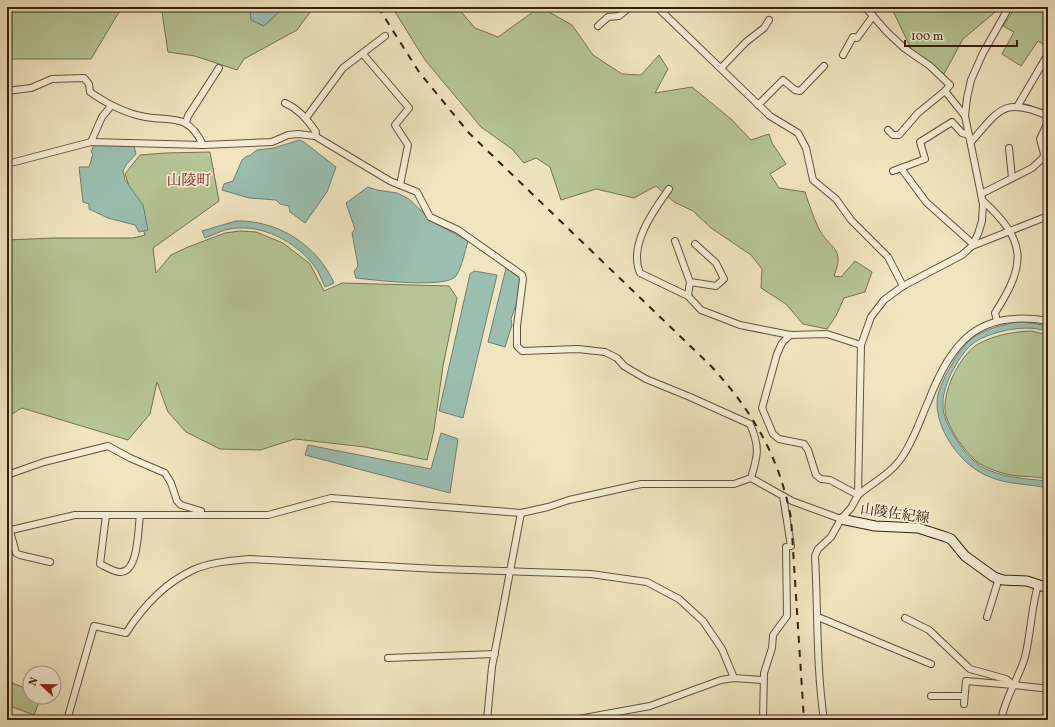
<svg xmlns="http://www.w3.org/2000/svg" width="1055" height="727" viewBox="0 0 1055 727" font-family="Vollkorn,'Noto Serif JP',serif">
<style>
.green{fill:#b6c595;stroke:#767251}
.water{fill:#9abfb1;stroke:#727f6f}
.lines{fill:none;stroke-linecap:round;stroke-linejoin:round}
.street-casing{stroke:#65513a;stroke-width:8}
.secondary-casing{stroke:#37200d;stroke-width:11}
.street{stroke:#f5eed6;stroke-width:6}
.secondary{stroke:#f5eed6;stroke-width:9}
.rail{stroke:#37200d;stroke-width:2;stroke-dasharray:7 7;stroke-linecap:butt}
.labels{text-anchor:middle;stroke-width:3.5;stroke-linejoin:round;paint-order:stroke}
.street-label{font-size:14px;fill:#37200d;stroke:#f5eed6}
.neighbourhood-label{font-size:15px;fill:#7a1f14;stroke:#f5eed6}
</style>
<rect width="100%" height="100%" fill="#f0e5c0"/>
<filter id="stains"><feTurbulence type="fractalNoise" baseFrequency=".005" numOctaves="4"/><feColorMatrix values="0 0 0 0 .2 0 0 0 0 .09 0 0 0 0 .02 0 0 0 .5 -.17"/></filter>
<radialGradient id="worn" r=".72"><stop offset=".6" stop-color="#630" stop-opacity="0"/><stop offset="1" stop-color="#630" stop-opacity=".3"/></radialGradient>
<g class="green">
<path d="M7,7H122L91,59H7Z"/>
<path d="M164,7H250L251,20L264,26L284,7H314L297,30L244,59L237,70L195,56L168,52L162,12Z"/>
<path d="M392,7H457L475,28L498,37L540,7L572,25L593,55L622,74L641,75L659,55L668,69L655,93L692,87L731,119L751,140L769,134L772,143L786,164L770,174L779,188L805,192C809,204 813,216 818,227C829,250 846,246 834,276L841,277L855,261L872,272L865,292L844,298L836,316L827,329L803,324L786,304L761,288L762,269L751,255L711,228L693,211L674,202L656,186L634,198L596,189L561,200L550,167L536,158L524,163L512,149L481,127L425,60Z"/>
<path d="M891,7H1001L963,39L944,74L916,59Z"/>
<path d="M1016,7H1048V47L1038,41L1021,66L1002,54L1014,32L1003,26Z"/>
<path d="M210,152L219,201L153,248L156,273L171,255L188,247L225,233L240,231L256,232L283,243L310,264L324,291L342,283L449,286L457,298L443,366L434,430L427,460L365,447L295,439L260,450L220,449L186,432L168,412L157,382L150,414L128,440L22,408L7,417V240L53,238H133L145,235L125,174L140,155L165,153Z"/>
<path d="M1031,331L1048,335V480C1038,476 1029,477 1018,476C1006,475 986,469 976,461C963,449 951,432 946,416C940,394 960,355 978,344C995,335 1012,332 1031,331Z"/>
<path d="M7,681L30,690V697H41L34,715L7,705Z"/>
</g>
<g class="water">
<path d="M250,7H284L264,26L251,20Z"/>
<path d="M299,140L304,142L336,167L327,192L305,223L290,212L289,206L280,204L276,200L249,198L222,190L224,184L233,181L242,160L247,156H249L257,150L274,148Z"/>
<path d="M94,145L134,146L136,154L126,165L123,171L125,180L143,205L148,230L139,232L135,225L108,218L89,209V204L83,202L79,167H89L93,154L91,152Z"/>
<path d="M368,187L377,190L397,193L409,199L432,221L468,241C465,251 462,267 456,276C446,289 374,280 356,278L354,272L358,266L352,233L355,229L346,203Z"/>
<path d="M236,221C278,220 317,245 334,283L325,287C322,281 320,275 317,270C301,245 267,226 238,228C226,228 215,234 205,238L202,231Z"/>
<path d="M506,268L520,278L517,302L511,319L512,325L505,347L488,342Z"/>
<path d="M474,271L497,275L463,418L439,411L470,274Z"/>
<path d="M1021,321L1048,326V332C1029,323 992,331 975,342C960,352 943,385 943,402C942,416 949,428 956,439C964,452 976,466 991,471C1009,478 1028,479 1048,481V488C1024,483 1000,485 978,471C955,457 932,422 938,394C941,384 947,372 952,364C957,355 963,346 971,339C985,328 1004,325 1021,321Z"/>
<path d="M441,433L458,439L450,493L305,455L308,445L431,469Z"/>
</g>
<g class="lines">
<g class="street-casing">
<g id="street">
<path d="M657,7L770,116L798,133L806,148L813,180L836,199L851,220L888,257L903,286"/>
<path d="M865,7L887,32L904,48L930,66L950,85L945,91"/>
<path d="M598,26L608,17L619,16L630,7"/>
<path d="M363,54L409,108L395,125L408,145L400,185"/>
<path d="M843,55L853,37L857,38L873,16"/>
<path d="M721,68L746,42L764,28L769,20"/>
<path d="M7,91L31,88L52,79L84,78L89,84L90,92C106,103 122,112 141,116C171,123 187,111 203,145"/>
<path d="M285,103C299,109 308,120 316,132L315,136"/>
<path d="M758,105L783,80L795,90L800,91L824,66"/>
<path d="M1017,107L1048,54"/>
<path d="M306,118L343,68L385,36"/>
<path d="M186,122L188,116L219,68"/>
<path d="M888,130L893,135H899L918,113L945,91L965,116"/>
<path d="M91,142L102,117L111,106"/>
<path d="M971,142C999,110 1004,96 1048,116"/>
<path d="M1009,148L1012,178"/>
<path d="M7,164L91,142L203,145L272,142L288,135L298,134L315,136L390,181L417,192L430,217L458,230L522,275L523,279L517,326V346L522,351L578,349L605,352L617,358L624,366L646,379L690,397L750,424C760,447 758,455 751,478"/>
<path d="M901,168L926,202L973,244"/>
<path d="M893,171L925,159L920,142L952,122L962,133L969,135"/>
<path d="M669,189C654,210 628,245 640,273L688,296L701,310L740,325L790,335L827,334L861,345"/>
<path d="M981,194L1032,168L1043,158L1044,154L1040,139L1048,122"/>
<path d="M982,200C1027,241 1027,263 995,313L997,321"/>
<path d="M675,241L690,282L688,296"/>
<path d="M972,246L1048,216"/>
<path d="M690,282L716,286L724,279L716,263L695,244"/>
<path d="M790,335L782,343L777,354L762,408L773,434L779,439L804,444L808,450L816,475L821,479L830,480L858,495C872,483 892,473 902,457C914,440 920,420 928,402C952,341 978,309 1048,321"/>
<path d="M7,475L44,462L108,446L130,458L165,473L171,483L177,501L181,505L201,511L200,515"/>
<path d="M106,515L100,564C106,567 114,572 120,572C139,573 138,527 140,515"/>
<path d="M7,531L75,515H268L331,498L521,513L548,507L569,500L641,484H734L751,478L792,501L841,519"/>
<path d="M10,531L16,553L20,555L50,562"/>
<path d="M818,617L931,664"/>
<path d="M987,617L999,578"/>
<path d="M905,618L929,630L970,669L1006,679L1013,685L1041,688"/>
<path d="M388,658L495,654"/>
<path d="M931,696H964"/>
<path d="M964,704L966,681L1013,685"/>
<path d="M67,720L94,626L126,633C142,608 165,583 193,570C210,562 231,561 250,559L438,569L591,574L647,582L679,599L703,621L722,649L734,678"/>
<path d="M487,720L492,667L521,513"/>
<path d="M573,720L650,706L721,680L734,678L762,680"/>
<path d="M763,720L764,673L772,648L773,635L787,616L786,547L791,546L783,496"/>
<path d="M824,720C816,666 818,610 815,556L818,549L831,537L841,519L851,508L858,495L861,345L871,317L884,300L903,286L962,255L972,246L978,234L982,221L983,204L965,116L967,98L971,80L983,53L1009,7"/>
<path d="M1001,720C1005,697 1019,678 1025,657C1031,633 1031,609 1038,585"/>
</g>
</g>
<g class="secondary-casing">
<path id="secondary" d="M841,519L875,526L918,528L946,537L951,539L965,556L994,577L1003,580L1027,581L1048,588"/>
</g>
<use href="#street" class="street"/>
<use href="#secondary" class="secondary"/>
<path class="rail" d="M378,7L419,72L469,133L711,366C753,412 779,456 791,518L804,720"/>
</g>
<g class="labels">
<g class="street-label">
<text transform="translate(895 513) rotate(8)" y="5">山陵佐紀線</text>
</g>
<g class="neighbourhood-label">
<text x="189" y="185">山陵町</text>
</g>
</g>
<rect width="1055" height="727" fill="none" stroke="#f0e5c0" stroke-width="24"/>
<rect x="8" y="8" width="1039" height="711" fill="none" stroke="#37200d" stroke-width="2"/>
<rect x="12" y="12" width="1031" height="703" fill="none" stroke="#37200d"/>
<g transform="translate(42 685) rotate(292)"><circle r="19" fill="#f5eed6" stroke="#a99c86"/>
<path d="M0-3L7 15L0 10L-7 15Z" fill="#8f2418"/>
<text y="-6" font-size="11" font-weight="bold" text-anchor="middle" fill="#37200d">N</text>
</g>
<path d="M905 40v6h112v-6" fill="none" stroke="#37200d" stroke-width="2"/>
<text x="911" y="40" font-size="12" fill="#37200d" stroke="#f5eed6" stroke-width="3" paint-order="stroke">100 m</text>
<rect width="100%" height="100%" filter="url(#stains)"/>
<rect width="100%" height="100%" fill="url(#worn)"/>
</svg>
